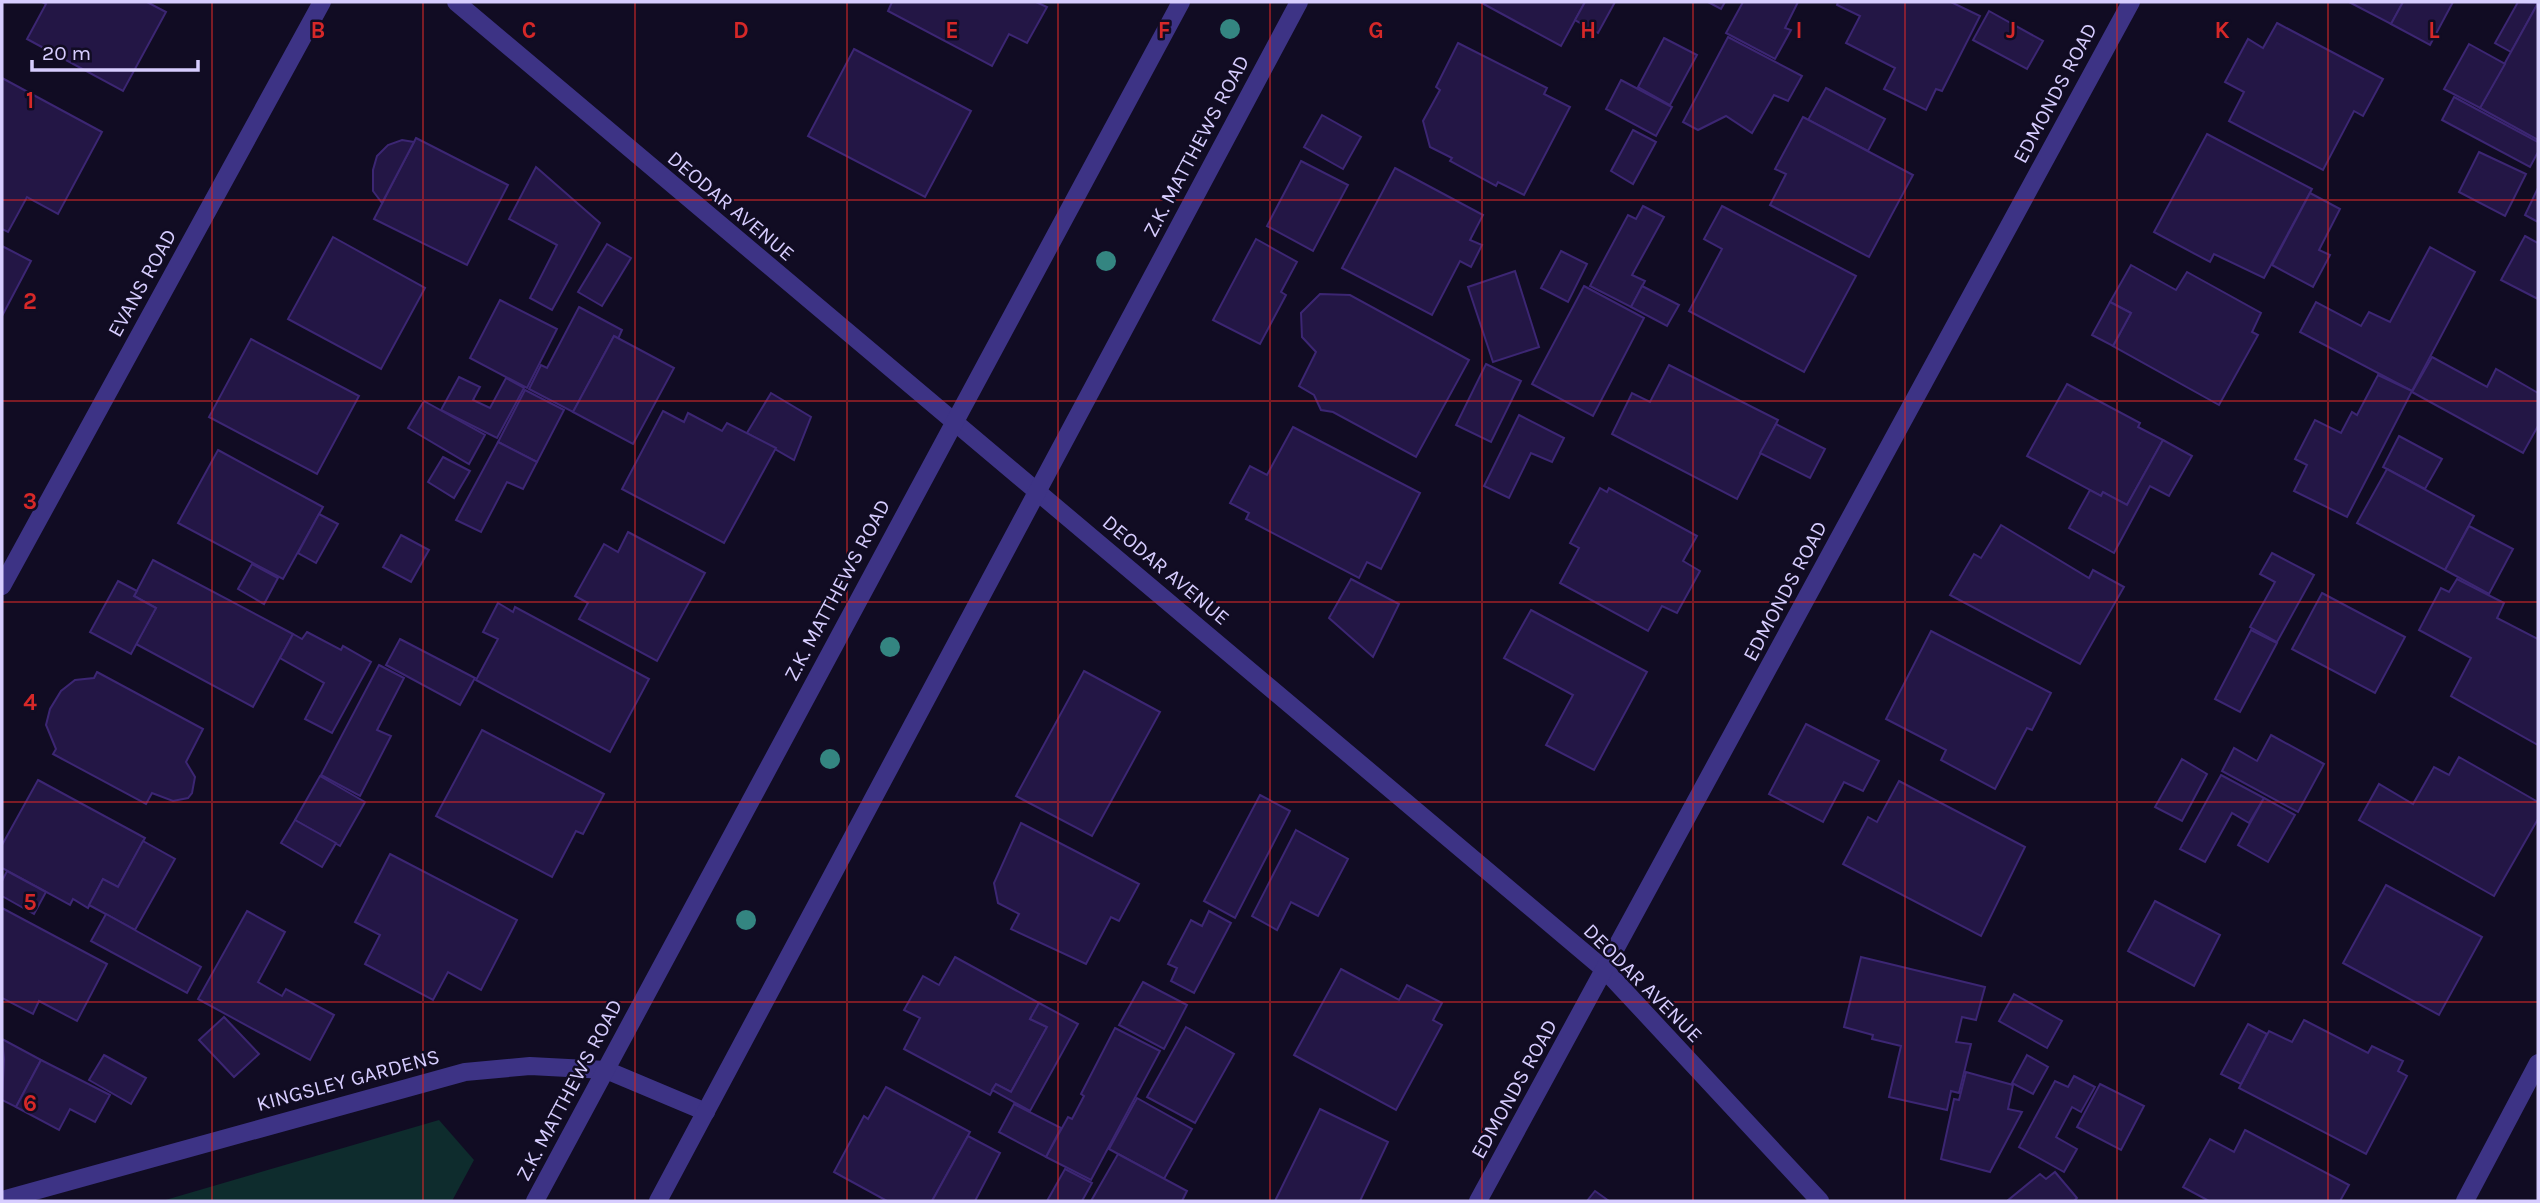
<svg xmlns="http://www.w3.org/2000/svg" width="2540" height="1203" viewBox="0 0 2540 1203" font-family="Karla,sans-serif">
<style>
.green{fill:#0e2c2d}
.building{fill:#231645;stroke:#3c2673;stroke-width:2}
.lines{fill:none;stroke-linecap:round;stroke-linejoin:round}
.minor{stroke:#3d3385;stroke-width:18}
.tertiary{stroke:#3d3385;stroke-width:18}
.tree{fill:#348581}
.grid{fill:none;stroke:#d62828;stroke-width:2;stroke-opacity:0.55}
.labels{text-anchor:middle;stroke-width:5;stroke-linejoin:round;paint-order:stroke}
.street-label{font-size:21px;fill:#d7cdff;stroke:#110c23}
.grid-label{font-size:23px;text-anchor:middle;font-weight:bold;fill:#d62828;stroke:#110c23;stroke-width:5;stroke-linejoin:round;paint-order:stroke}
</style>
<rect width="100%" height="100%" fill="#110c23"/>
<path class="green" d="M439,1120L474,1160L452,1201H162Z"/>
<g class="building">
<path d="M42,2H147L166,12L123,91L27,39L46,4Z"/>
<path d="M892,2H1036L1047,7L1027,43L1009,34L992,66L888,11Z"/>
<path d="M1480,2H1585L1561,46Z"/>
<path d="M1585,2H1615L1598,33L1575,20Z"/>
<path d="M1708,2H1725L1721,9Z"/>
<path d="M1743,2H1798L1785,28L1791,30L1775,59L1726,33Z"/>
<path d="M1838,2H1951L1980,16L1942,91L1936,89L1926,110L1884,89L1895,68L1846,43L1860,16L1837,5Z"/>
<path d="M2349,2H2403L2391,24Z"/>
<path d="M2403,2H2453L2430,45L2391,24Z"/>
<path d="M2518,2L2538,3L2511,52L2495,43Z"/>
<path d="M2538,3V140L2480,108Z"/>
<path d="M1989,11L2043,41L2027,69L1973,40Z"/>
<path d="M2277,23L2383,79L2363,116L2354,111L2323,170L2229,121L2244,92L2225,82L2248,39L2263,48Z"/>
<path d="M1728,37L1802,76L1788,101L1774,95L1752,133L1726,116L1698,130L1683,122Z"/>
<path d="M1664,38L1697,55L1670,105L1638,87Z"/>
<path d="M1458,43L1547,88L1544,94L1570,107L1524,195L1498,182L1496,186L1450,161L1452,158L1430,147L1423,121L1440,90L1436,87Z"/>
<path d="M2469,44L2505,64L2480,108L2444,89Z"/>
<path d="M854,49L971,111L925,197L808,136Z"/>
<path d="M2,78L102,132L58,214L27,197L8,232L2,229Z"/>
<path d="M1621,80L1672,107L1656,136L1606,109Z"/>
<path d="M1826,88L1885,119L1868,151L1808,120Z"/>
<path d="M2454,97L2538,142V152L2530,167L2442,120Z"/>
<path d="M1322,115L1361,137L1343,169L1304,147Z"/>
<path d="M1803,117L1913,175L1869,257L1770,205L1786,174L1775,169Z"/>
<path d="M1633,130L1656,142L1633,184L1611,171Z"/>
<path d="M2207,134L2312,189L2264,278L2214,254L2210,262L2154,232Z"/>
<path d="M416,138L508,185L467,265L374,219Z"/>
<path d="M402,140L414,142L382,203L373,191V170L377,156L388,145Z"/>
<path d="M2479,152L2526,174L2505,216L2459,192Z"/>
<path d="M1301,161L1348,185L1313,251L1267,226Z"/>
<path d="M536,167L600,223L552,310L530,298L557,245L509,219Z"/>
<path d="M1395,168L1483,215L1470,240L1482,245L1471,267L1460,261L1432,315L1342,268Z"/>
<path d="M2538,188V222L2525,215Z"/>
<path d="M2310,193L2340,209L2319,250L2330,255L2313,287L2272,265Z"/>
<path d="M1643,206L1664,217L1632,275L1645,281L1631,307L1590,286L1628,215L1636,219Z"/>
<path d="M1722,206L1856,276L1804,372L1689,311L1722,249L1704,239Z"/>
<path d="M2525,236L2538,243V299L2501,280Z"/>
<path d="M333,237L425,288L381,369L288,319Z"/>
<path d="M1256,239L1297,262L1281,292L1286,295L1260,344L1213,320Z"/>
<path d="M607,244L631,258L602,306L578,292Z"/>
<path d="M2,246L31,261L2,316Z"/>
<path d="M2430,247L2475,272L2412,391L2300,332L2316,302L2361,326L2369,312L2390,322Z"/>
<path d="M1561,251L1587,264L1568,302L1541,288Z"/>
<path d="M2131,265L2176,290L2187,272L2261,313L2252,332L2258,335L2219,405L2113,346L2131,313L2110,302Z"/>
<path d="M1515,271L1539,347L1493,362L1468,287Z"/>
<path d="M1584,286L1644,318L1593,416L1532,384Z"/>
<path d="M1642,286L1679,305L1667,326L1631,307Z"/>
<path d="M1320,294L1350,295L1469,360L1416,457L1333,412L1321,410L1314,395L1299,386L1316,352L1302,337L1301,313Z"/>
<path d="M500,300L557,329L527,388L470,358Z"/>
<path d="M2110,302L2131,313L2113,346L2092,335Z"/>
<path d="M579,307L622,330L618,339L614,336L573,412L529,389L541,365L547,368Z"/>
<path d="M614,336L674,368L633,444L573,412Z"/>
<path d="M251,339L359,396L317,474L209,417Z"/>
<path d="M2432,357L2487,387L2496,369L2538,393V426L2523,453L2412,392Z"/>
<path d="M1486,364L1521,381L1491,442L1456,425Z"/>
<path d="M1669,365L1778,420L1737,499L1612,434L1632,393L1650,402Z"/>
<path d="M2378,375L2412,391L2347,517L2294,491L2307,465L2295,459L2315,420L2341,433L2352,412L2357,415Z"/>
<path d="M459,377L480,387L473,400L490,408L506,378L524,388L497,438L441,410Z"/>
<path d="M2067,384L2140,423L2138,427L2163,440L2127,505L2103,492L2101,496L2027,456Z"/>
<path d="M525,390L564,410L537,462L498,442Z"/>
<path d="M771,393L811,417L794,460L747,433Z"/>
<path d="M424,401L485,435L469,464L408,428Z"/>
<path d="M663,411L684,422L688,413L722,431L727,423L776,448L724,543L622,489Z"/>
<path d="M1519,415L1564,438L1552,462L1531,453L1509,498L1484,486Z"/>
<path d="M1776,424L1825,449L1810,478L1760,453Z"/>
<path d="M1293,427L1420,493L1381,569L1367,562L1359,578L1246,519L1249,513L1230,503L1250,466L1267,475Z"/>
<path d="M2399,436L2442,459L2425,489L2383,467Z"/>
<path d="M2163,440L2192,456L2169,496L2150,486L2114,553L2069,528L2090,490L2101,496L2103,492L2127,505Z"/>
<path d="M498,442L537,462L523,489L507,482L481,532L456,520Z"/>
<path d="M218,450L323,507L283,579L178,523Z"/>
<path d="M443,457L470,471L454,498L428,482Z"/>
<path d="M2387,469L2474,516L2445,570L2357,523Z"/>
<path d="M1600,488L1607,492L1609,488L1697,536L1683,561L1700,571L1677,613L1662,606L1648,631L1560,583L1579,548L1570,543Z"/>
<path d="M319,514L338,524L316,563L298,553Z"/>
<path d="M2001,525L2089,578L2093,570L2124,587L2080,664L1950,595L1974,554L1981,558Z"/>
<path d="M2469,526L2513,549L2489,594L2445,570Z"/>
<path d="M628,532L705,573L657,661L579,619L588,603L575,596L604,544L618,552Z"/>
<path d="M401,535L429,550L411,582L383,567Z"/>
<path d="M2272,553L2314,575L2277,642L2250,627L2275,582L2260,574Z"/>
<path d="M153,560L293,634L253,707L136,644L156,608L134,596Z"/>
<path d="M252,564L278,578L264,604L238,589Z"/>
<path d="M1351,579L1399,604L1373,657L1329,618Z"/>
<path d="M2457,579L2504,603L2497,618L2538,639V745L2451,696L2471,658L2419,630L2441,588L2449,592Z"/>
<path d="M118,581L137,591L134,596L156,608L131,654L90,632Z"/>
<path d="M2322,593L2405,637L2375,693L2292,649Z"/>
<path d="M498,603L513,612L515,607L649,679L610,752L476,680L498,639L483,632Z"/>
<path d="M1531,610L1647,672L1594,770L1546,745L1573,695L1504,658Z"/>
<path d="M2251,630L2277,643L2240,712L2215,699Z"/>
<path d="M1931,631L2051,693L2032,730L2027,728L1995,789L1941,760L1946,750L1886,719Z"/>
<path d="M307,632L341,650L343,646L371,662L332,733L305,719L324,683L280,658L293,634L302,639Z"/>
<path d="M400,639L475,678L460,705L386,665Z"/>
<path d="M379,665L404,678L377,730L391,736L360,796L321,775Z"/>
<path d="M1084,671L1160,712L1092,836L1016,796Z"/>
<path d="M97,672L203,729L186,762L195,777L192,793L188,798L173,801L152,793L146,804L53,754L56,749L46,725L50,709L61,691L75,680L94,678Z"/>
<path d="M1806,724L1879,761L1863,791L1844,782L1823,822L1769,794Z"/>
<path d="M482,730L604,794L583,834L576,831L552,877L436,816Z"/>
<path d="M2271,735L2324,764L2298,812L2222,771L2234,748L2257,761Z"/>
<path d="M2459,757L2538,802V819L2494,896L2359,820L2379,784L2413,804L2434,767L2449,775Z"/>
<path d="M2182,759L2207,774L2182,821L2155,807Z"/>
<path d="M2221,775L2264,798L2249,823L2232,813L2205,862L2180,849Z"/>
<path d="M320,776L365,802L340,846L295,820Z"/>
<path d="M38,780L145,838L118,887L103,879L88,908L73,899L70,905L2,868V845Z"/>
<path d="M1899,781L2025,847L1981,936L1843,864L1868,817L1877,822Z"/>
<path d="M1260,795L1290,811L1235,918L1204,901Z"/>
<path d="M2264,798L2295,815L2268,862L2238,845Z"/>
<path d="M295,820L336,843L322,867L281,843Z"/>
<path d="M1021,823L1139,884L1119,921L1111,917L1086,964L1011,929L1019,914L998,903L994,883Z"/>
<path d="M1296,830L1348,859L1318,916L1291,902L1277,930L1252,916Z"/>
<path d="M143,841L175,859L135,930L89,905L103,879L118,887Z"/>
<path d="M390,854L517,920L481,990L448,972L433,1000L365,964L380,935L355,922Z"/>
<path d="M7,871L46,892L34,914L2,896V881Z"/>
<path d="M2386,885L2482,937L2439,1015L2343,963Z"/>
<path d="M2155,901L2220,935L2194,986L2128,951Z"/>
<path d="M2,908L107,964L77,1021L39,1001L33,1014L2,998Z"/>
<path d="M247,911L285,932L258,982L282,996L286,989L334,1015L310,1060L198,999Z"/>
<path d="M1209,911L1231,923L1194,993L1171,981L1177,968L1168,964L1191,920L1202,926Z"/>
<path d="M106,914L201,967L187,993L91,941Z"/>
<path d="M955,957L1039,1003L1030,1019L1047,1027L1011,1092L996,1084L990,1095L904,1049L920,1018L904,1010L923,976L939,985Z"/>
<path d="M1861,957L1985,987L1976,1020L1962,1017L1956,1042L1971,1044L1959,1093L1951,1091L1947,1110L1889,1097L1901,1046L1872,1039L1873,1035L1844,1027Z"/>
<path d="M1341,969L1399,1000L1407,985L1442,1003L1433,1020L1442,1025L1396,1110L1294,1055Z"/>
<path d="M1143,982L1187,1005L1164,1049L1119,1025Z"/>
<path d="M2014,994L2062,1021L2047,1048L1999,1021Z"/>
<path d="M1039,1003L1078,1024L1030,1111L992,1090L996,1084L1011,1092L1047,1027L1030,1019Z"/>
<path d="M224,1017L259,1054L234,1077L199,1040Z"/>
<path d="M2304,1020L2368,1053L2372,1046L2403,1061L2398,1071L2407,1076L2366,1154L2239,1088L2269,1031L2292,1042Z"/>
<path d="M2248,1024L2267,1034L2241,1084L2221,1074Z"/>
<path d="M1186,1027L1234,1054L1195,1123L1147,1097Z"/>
<path d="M1115,1028L1160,1051L1091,1180L1046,1157L1068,1117L1072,1119L1084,1096L1081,1094Z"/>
<path d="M2,1039L41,1060L16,1107L2,1100L4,1059Z"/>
<path d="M104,1055L146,1078L131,1104L89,1080Z"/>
<path d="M2027,1055L2048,1067L2033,1094L2012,1083Z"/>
<path d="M41,1060L110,1095L95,1122L70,1109L59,1130L16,1107Z"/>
<path d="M1966,1072L2013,1085L2008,1109L2022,1112L1990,1172L1941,1159L1954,1099L1959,1100Z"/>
<path d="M2074,1076L2095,1087L2081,1112L2072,1107L2056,1137L2077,1149L2064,1172L2019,1147L2055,1081L2068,1087Z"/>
<path d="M2100,1084L2144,1106L2121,1150L2077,1127Z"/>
<path d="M886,1087L970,1132L932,1201H887L834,1172L864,1116L868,1119Z"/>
<path d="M1137,1098L1192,1129L1164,1179L1109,1149Z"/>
<path d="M1014,1104L1061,1128L1046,1157L999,1132Z"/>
<path d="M1320,1109L1388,1142L1360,1201H1275Z"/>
<path d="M2245,1130L2349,1185L2340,1201H2209L2183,1187L2210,1139L2234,1152Z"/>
<path d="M968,1136L1000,1153L975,1201H932Z"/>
<path d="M1118,1154L1187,1191L1182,1201H1091Z"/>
<path d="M1065,1169L1092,1183L1082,1201H1047Z"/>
<path d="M2055,1172L2077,1198L2074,1201H2007L2040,1174L2046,1179Z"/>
<path d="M1595,1191L1609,1201H1587Z"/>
</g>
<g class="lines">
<g class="minor">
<path d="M456,2L1605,970L1820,1201"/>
<path d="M2,586L322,2"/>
<path d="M2,1200L465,1072L530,1066L606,1070L706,1112"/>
<path d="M1478,1201L2131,2"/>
<path d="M2465,1201L2538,1063"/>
</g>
<g class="tertiary">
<path d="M535,1201L1181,2"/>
<path d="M658,1201L1299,2"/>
</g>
</g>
<g class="tree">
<circle cx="1230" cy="29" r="10"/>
<circle cx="1106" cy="261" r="10"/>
<circle cx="890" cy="647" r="10"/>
<circle cx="830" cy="759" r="10"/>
<circle cx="746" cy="920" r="10"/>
</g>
<path class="grid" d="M212,2V1201M423,2V1201M635,2V1201M847,2V1201M1058,2V1201M1270,2V1201M1482,2V1201M1693,2V1201M1905,2V1201M2117,2V1201M2328,2V1201M2,200H2538M2,401H2538M2,602H2538M2,802H2538M2,1002H2538"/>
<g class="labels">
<g class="street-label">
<text transform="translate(2055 93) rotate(-62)" y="7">EDMONDS ROAD</text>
<text transform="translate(1196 146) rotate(-62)" y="7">Z.K. MATTHEWS ROAD</text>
<text transform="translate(731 206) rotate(40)" y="7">DEODAR AVENUE</text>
<text transform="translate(142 283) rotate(-61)" y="7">EVANS ROAD</text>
<text transform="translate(1166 570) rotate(40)" y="7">DEODAR AVENUE</text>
<text transform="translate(837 590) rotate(-62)" y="7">Z.K. MATTHEWS ROAD</text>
<text transform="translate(1785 591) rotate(-62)" y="7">EDMONDS ROAD</text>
<text transform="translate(1643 983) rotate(45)" y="7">DEODAR AVENUE</text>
<text transform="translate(348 1080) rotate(-15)" y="7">KINGSLEY GARDENS</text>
<text transform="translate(1514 1089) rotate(-61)" y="7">EDMONDS ROAD</text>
<text transform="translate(569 1090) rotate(-62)" y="7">Z.K. MATTHEWS ROAD</text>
</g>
</g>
<g class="grid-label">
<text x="318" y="38">B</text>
<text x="529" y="38">C</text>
<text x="741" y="38">D</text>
<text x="952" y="38">E</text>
<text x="1164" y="38">F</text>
<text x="1376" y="38">G</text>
<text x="1588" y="38">H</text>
<text x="1799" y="38">I</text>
<text x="2011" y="38">J</text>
<text x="2222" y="38">K</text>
<text x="2434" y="38">L</text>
<text x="30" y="108">1</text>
<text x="30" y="309">2</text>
<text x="30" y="509">3</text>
<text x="30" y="710">4</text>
<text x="30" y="910">5</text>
<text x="30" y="1111">6</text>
</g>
<rect width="2540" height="1203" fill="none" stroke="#d7cdff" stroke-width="7"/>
<path d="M32 60v10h166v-10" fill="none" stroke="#d7cdff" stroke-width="3.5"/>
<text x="42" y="60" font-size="21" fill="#d7cdff" stroke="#110c23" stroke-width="5" paint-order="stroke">20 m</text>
</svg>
